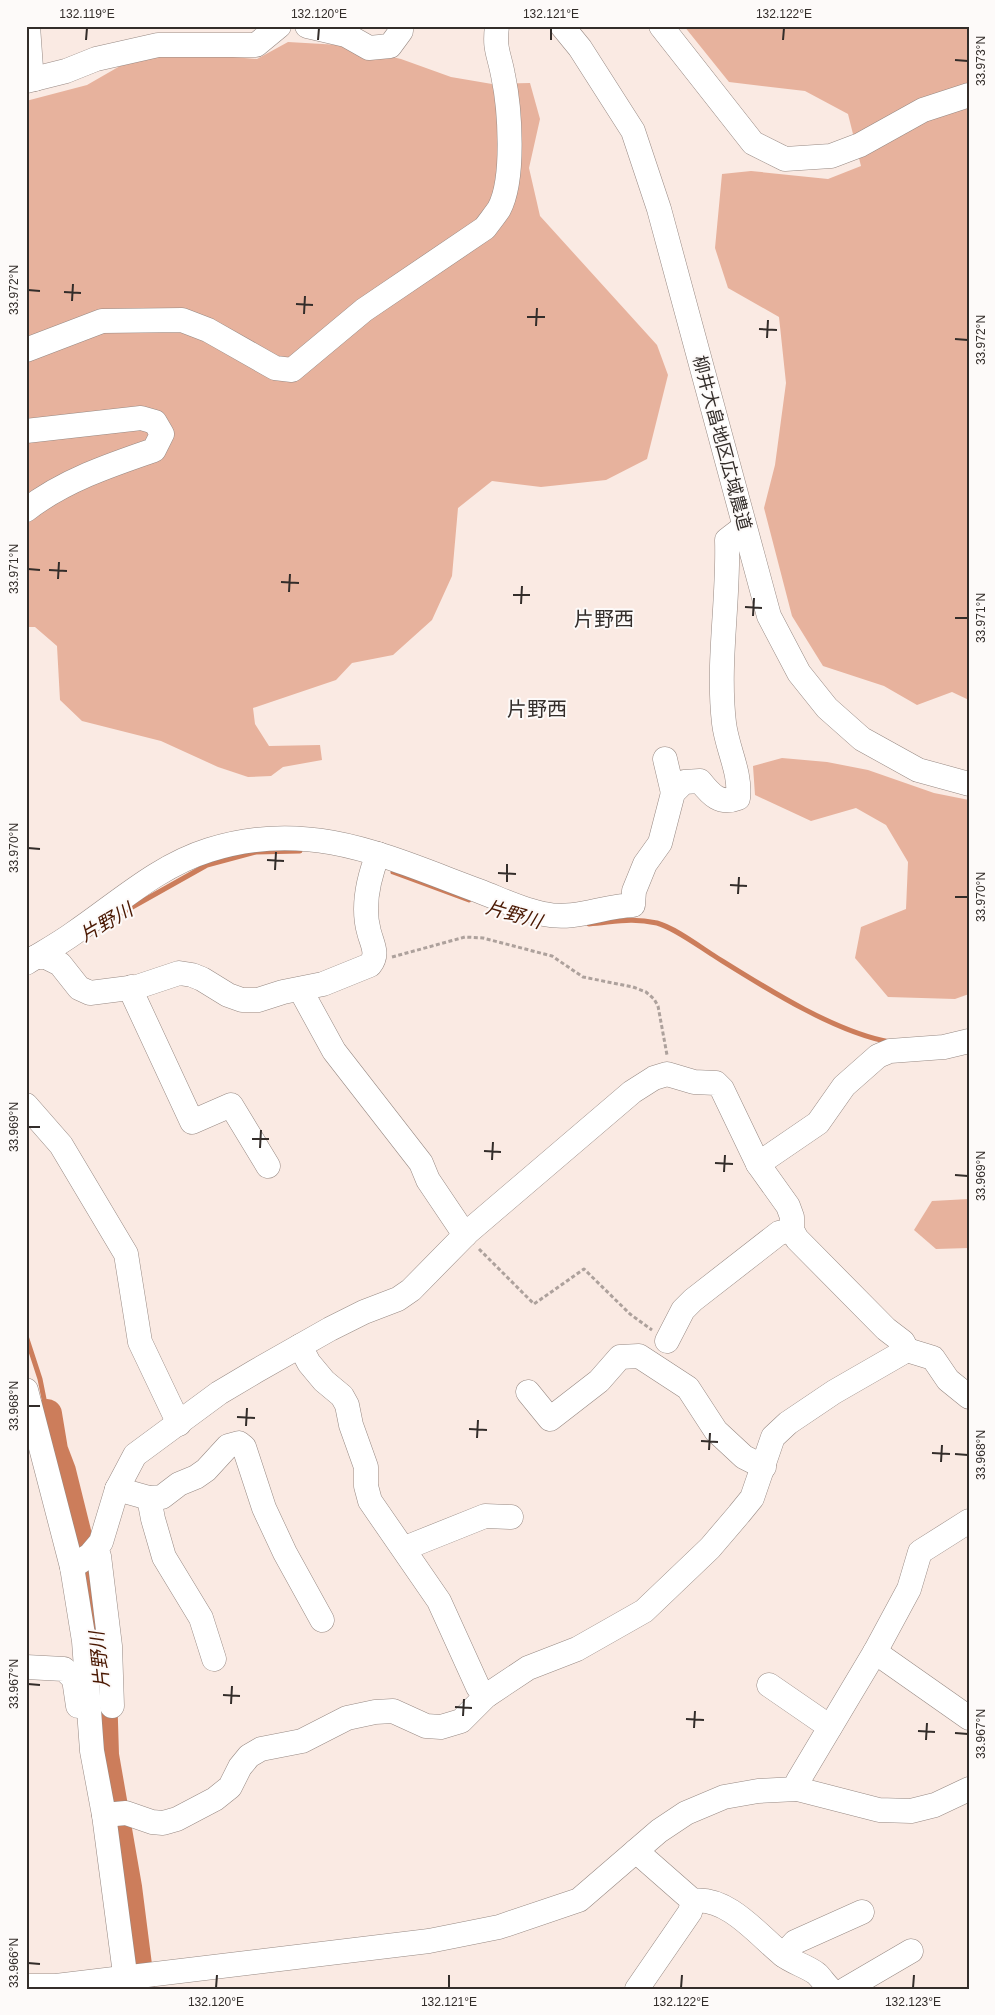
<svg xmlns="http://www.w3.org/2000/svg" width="995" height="2015" viewBox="0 0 995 2015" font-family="Helvetica,'Noto Sans JP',sans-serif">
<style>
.green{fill:#e7b29d}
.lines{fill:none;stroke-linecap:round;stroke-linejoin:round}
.stream{stroke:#cc7d5b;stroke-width:5}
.river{stroke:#cc7d5b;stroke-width:30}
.minor-casing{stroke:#978983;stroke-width:25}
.path{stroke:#ada19c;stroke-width:3;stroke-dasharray:4 2.5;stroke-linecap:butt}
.minor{stroke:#fff;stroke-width:24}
.ticks{fill:none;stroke:#332d2a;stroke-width:2}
.labels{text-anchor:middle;stroke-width:4;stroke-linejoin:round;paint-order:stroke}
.street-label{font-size:18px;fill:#332d2a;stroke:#fdfaf9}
.water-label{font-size:19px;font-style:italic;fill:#491700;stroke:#fdfaf9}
.quarter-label{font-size:20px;fill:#332d2a;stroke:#fdfaf9}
.neatline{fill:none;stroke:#332d2a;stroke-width:2}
.ticks-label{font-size:12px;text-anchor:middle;fill:#332d2a}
</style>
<rect width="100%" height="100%" fill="#faeae3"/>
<g class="green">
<path d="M684,26H969V700L952,692L917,705L884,686L823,666L792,616L764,508L775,465L786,383L779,317L728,288L715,248L722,174L751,171L828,179L861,166L848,114L805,91L729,82Z"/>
<path d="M288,42L340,45L401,59L451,77L492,84L530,83L540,119L529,168L540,216L657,345L668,375L647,459L606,480L541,487L492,481L458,508L452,576L432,620L393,655L352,663L336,680L253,708L255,724L269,746L320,745L322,760L283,767L271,776L248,777L218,767L161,741L82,721L60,700L57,646L35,627H26V101L87,85L127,62L175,52L257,59Z"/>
<path d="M782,758L827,762L868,770L934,793L969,800V994L955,999L888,997L855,958L861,927L906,909L908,862L886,825L856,808L811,821L755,795L753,766Z"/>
<path d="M969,1199V1248L936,1249L914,1230L932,1201Z"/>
</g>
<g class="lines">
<g class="stream">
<path d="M393,872L469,900"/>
<path d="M118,915L207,865L256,852L300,851"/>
<path d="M589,924C615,922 630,917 657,923C675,928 700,947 716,957C764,987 834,1032 890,1042"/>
<path d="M26,1336L40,1379L47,1414"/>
</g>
<path class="river" d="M47,1414L53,1450L61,1471L87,1576L101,1657L104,1755L127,1887L140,1989"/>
<g class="minor-casing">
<g id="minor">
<path d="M28,26L31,68L35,79"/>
<path d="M307,26L346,35L369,48L390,46L401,31V26"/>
<path d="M562,26L580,48L633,131L659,209L769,616L799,673L827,708L862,739L918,770L969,784"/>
<path d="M661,26L753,143L785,159L831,156L860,145L923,110L969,95"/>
<path d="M26,81L66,71L96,59L158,45H256L279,26"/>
<path d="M26,350L102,321L182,320L208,330L275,368L292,370L364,310L485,228C490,221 495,215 499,209C515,179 510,108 503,75C499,53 494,50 497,26"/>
<path d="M26,431L141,418L155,422L162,434L154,450C110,465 63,481 26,510"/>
<path d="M665,759L673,793"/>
<path d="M36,957H46L60,964L79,988L90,993L137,987L179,973L192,975L202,979L228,995L242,1000H258L283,992L323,984L370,965C379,954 372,944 369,932C362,907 369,877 378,854"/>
<path d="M26,963C42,953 59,944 74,933C118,903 158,866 209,850C310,818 387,857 479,891C500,899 522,910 544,914C575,921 602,906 633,905L634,891L645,864L660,843L673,793L684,782L700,781C711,795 720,805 738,798C741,772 727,749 724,723C717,662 729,601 727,540L744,527"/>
<path d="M132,987L133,995L192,1122L231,1105L268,1166"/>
<path d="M300,989L334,1051L421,1163L428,1180L465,1235"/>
<path d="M26,1105L61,1145L126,1254L140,1342L179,1424"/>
<path d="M758,1164L818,1123L844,1086L878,1056L890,1051L944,1047L969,1041"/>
<path d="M667,1341L683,1310L693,1300L779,1233L792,1230"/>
<path d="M300,1346L309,1363L324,1381L342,1396L347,1405L351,1425L366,1467V1486L370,1501L439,1601L478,1687L486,1696"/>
<path d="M907,1350L933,1358L948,1380L969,1397"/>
<path d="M26,1390L72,1567L84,1641L92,1751L104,1815L127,1989"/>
<path d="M528,1392L550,1419L599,1381L620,1357L639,1356L688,1388L716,1431L744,1457L764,1467"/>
<path d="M117,1489L149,1498L162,1497L179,1484L196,1477L206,1470L228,1446L239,1443L244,1447L264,1508L285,1553L322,1620"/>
<path d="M149,1498L153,1519L164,1557L201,1618L214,1659"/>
<path d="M405,1548L485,1516L511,1517"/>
<path d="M95,1551L99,1556L110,1646L112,1706"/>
<path d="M72,1567L90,1555L101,1542L117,1489L135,1455L219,1393L256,1371L330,1329L364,1312L398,1299L411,1290L468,1232L632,1092L654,1078L667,1074L694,1082L716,1083L722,1089L758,1164L788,1206L792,1217V1230L797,1239L886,1329L903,1342L907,1350L834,1392L788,1423L773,1437L752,1498L739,1514L710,1548L644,1611L577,1649L528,1668L486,1696L461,1721L441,1727L426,1726L393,1711L375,1712L347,1718L302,1741L261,1749L249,1756L240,1767L230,1787L215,1799L177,1819L163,1823L152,1822L126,1813L104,1815"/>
<path d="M875,1652L969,1718"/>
<path d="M26,1667L64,1669L74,1679L78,1706"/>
<path d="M769,1685L830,1727"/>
<path d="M797,1789L798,1781L875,1652L909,1589L920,1552L969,1521"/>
<path d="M636,1851L693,1901L690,1912L637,1989"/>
<path d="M693,1901C728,1896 758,1935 783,1955C793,1963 807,1966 817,1974C821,1978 825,1984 830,1989"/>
<path d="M783,1955L795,1942L862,1912"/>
<path d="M26,1986H56L429,1941L499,1927L579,1900L659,1831L686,1813L724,1797L758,1791L797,1789L879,1810L911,1811L935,1805L969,1789"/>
<path d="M846,1989L911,1951"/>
</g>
</g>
<g class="path">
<path d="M392,957L465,937L483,938L552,956L583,977L633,987L646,992L654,999L658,1006L667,1055"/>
<path d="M479,1249L534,1304L584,1269L630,1314L652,1330"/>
</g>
<use href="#minor" class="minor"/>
</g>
<path class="ticks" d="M86,40L87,28M318,40L319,28M551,40V28M783,40L784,28M955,60L968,61M28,290L40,291M64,292L81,293M72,301L73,284M296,304L313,305M304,314L305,296M527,317H545M536,326L537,308M759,329L777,330M767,338L768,320M955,339L968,340M28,569L40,570M49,570L67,571M58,579L59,562M281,582L299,583M289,592L290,574M513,595H530M521,604L522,586M745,607L762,608M753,616L754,598M955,618H968M28,848L40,849M267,860L284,861M275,870L276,852M498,873L516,874M507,882V864M730,885L747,886M738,894L739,877M955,897H968M28,1127H40M252,1139H269M260,1148L261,1130M484,1151L501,1152M492,1160L493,1142M715,1163L733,1164M724,1172L725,1155M955,1175L968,1176M28,1406H40M237,1417L255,1418M246,1426L247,1408M469,1429L487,1430M477,1438L478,1420M701,1441L718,1442M709,1450L710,1433M932,1453L950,1454M955,1454L968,1455M941,1462L942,1445M28,1684L40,1685M223,1695L240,1696M231,1704L232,1686M455,1707L472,1708M463,1716L464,1699M686,1719L704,1720M694,1728L695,1711M918,1731L935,1732M955,1733L968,1734M926,1740L927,1723M28,1963L40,1964M216,1988L217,1975M449,1988V1975M681,1988L682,1975M913,1988L914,1975"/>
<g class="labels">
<g class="street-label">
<text transform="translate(722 443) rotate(75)" y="6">柳井大畠地区広域農道</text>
</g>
<g class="water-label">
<text transform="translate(514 914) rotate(16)" y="7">片野川</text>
<text transform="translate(106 922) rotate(-30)" y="7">片野川</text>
<text transform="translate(99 1660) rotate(-96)" y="7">片野川</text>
</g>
<g class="quarter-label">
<text x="604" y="626">片野西</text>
<text x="537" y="716">片野西</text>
</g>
</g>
<rect width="995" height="2015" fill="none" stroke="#fdfaf9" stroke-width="55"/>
<rect x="28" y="28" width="940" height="1960" class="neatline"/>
<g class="ticks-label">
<text x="87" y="18">132.119°E</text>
<text x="319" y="18">132.120°E</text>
<text x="551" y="18">132.121°E</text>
<text x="784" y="18">132.122°E</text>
<text transform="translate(981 61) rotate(-90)" y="4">33.973°N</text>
<text transform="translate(14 290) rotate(-90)" y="4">33.972°N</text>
<text transform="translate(981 340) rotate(-90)" y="4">33.972°N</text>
<text transform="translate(14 569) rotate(-90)" y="4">33.971°N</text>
<text transform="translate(981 618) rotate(-90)" y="4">33.971°N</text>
<text transform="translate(14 848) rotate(-90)" y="4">33.970°N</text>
<text transform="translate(981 897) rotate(-90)" y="4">33.970°N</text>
<text transform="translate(14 1127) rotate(-90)" y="4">33.969°N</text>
<text transform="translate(981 1176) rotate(-90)" y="4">33.969°N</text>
<text transform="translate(14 1406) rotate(-90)" y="4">33.968°N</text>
<text transform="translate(981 1455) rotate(-90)" y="4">33.968°N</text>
<text transform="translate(14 1684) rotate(-90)" y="4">33.967°N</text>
<text transform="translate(981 1734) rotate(-90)" y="4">33.967°N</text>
<text transform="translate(14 1963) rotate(-90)" y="4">33.966°N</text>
<text x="216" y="2006">132.120°E</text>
<text x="449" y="2006">132.121°E</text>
<text x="681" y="2006">132.122°E</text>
<text x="913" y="2006">132.123°E</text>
</g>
</svg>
